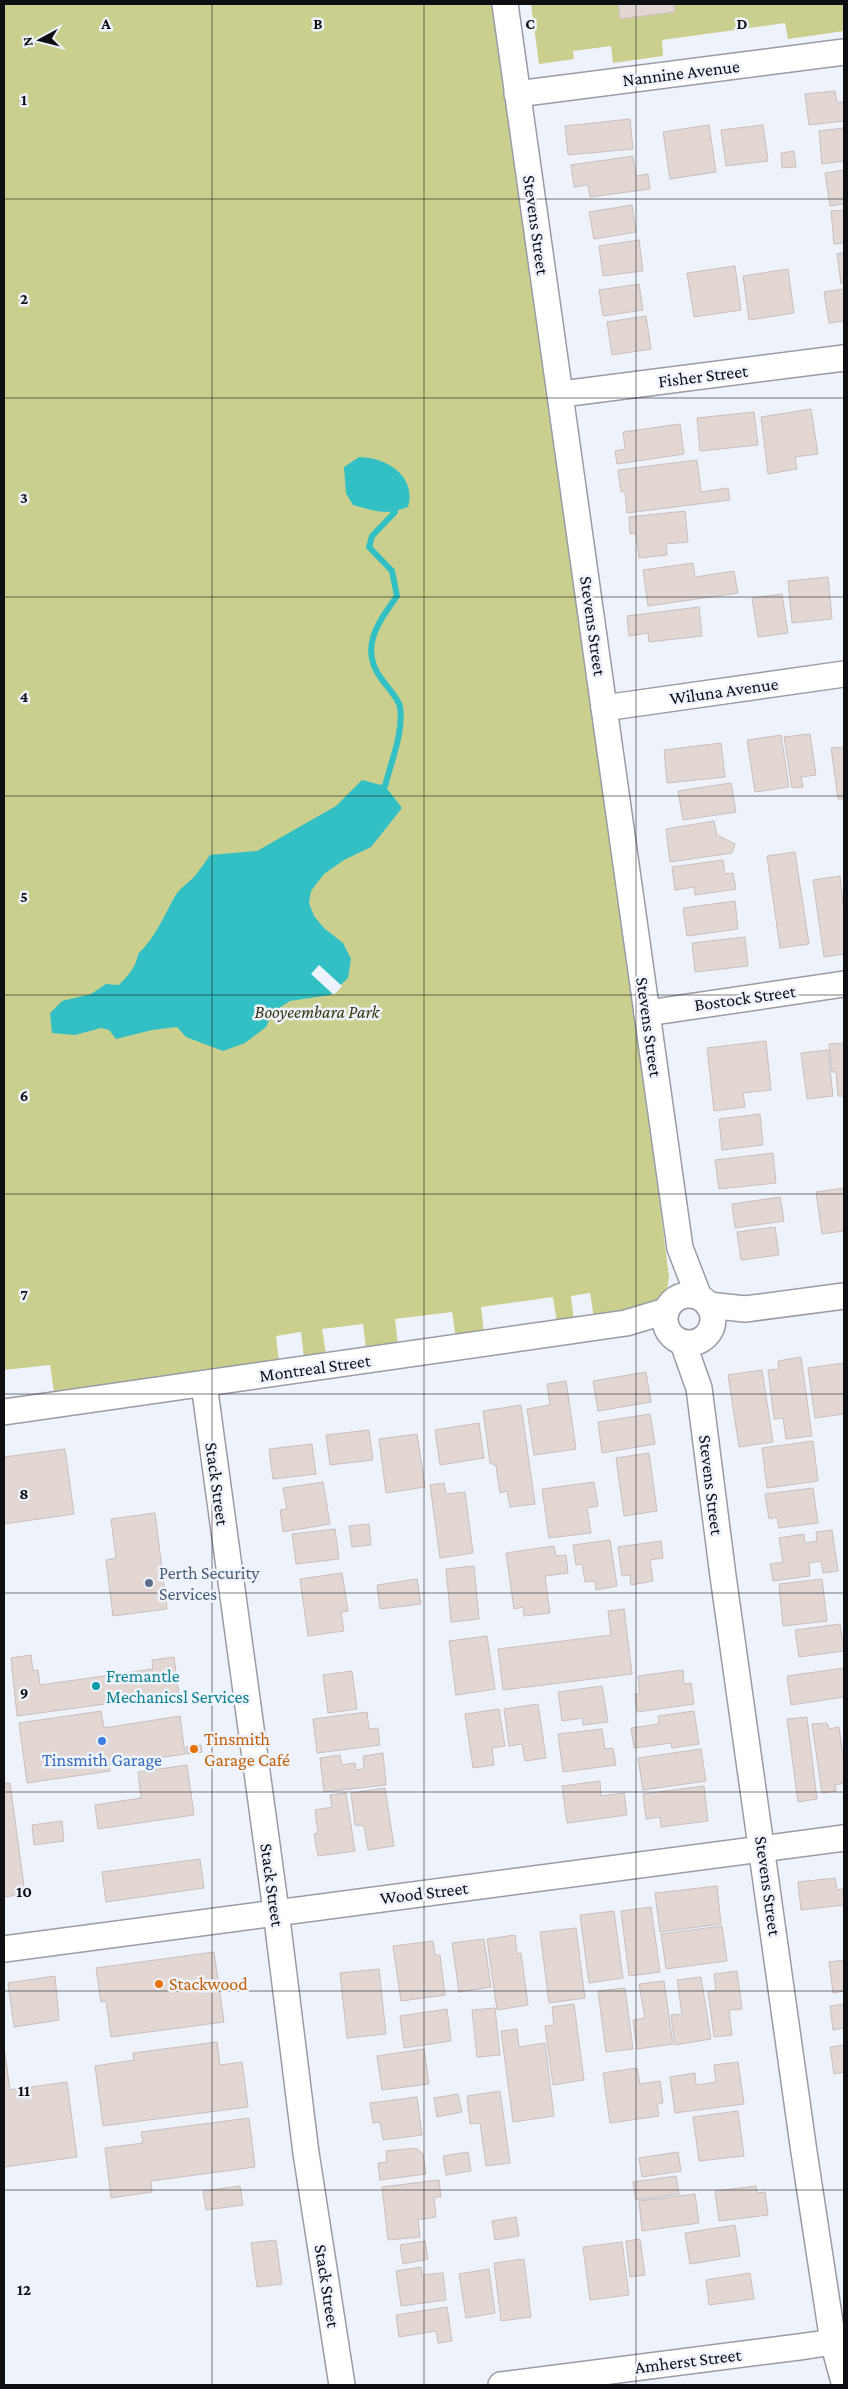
<svg xmlns="http://www.w3.org/2000/svg" width="848" height="2389" viewBox="0 0 848 2389" font-family="'Crimson Pro',serif">
<style>
.green{fill:#cacf8d}
.water{fill:#32c0c5}
.pier{fill:#eef2fb}
.lines{fill:none;stroke-linecap:round;stroke-linejoin:round}
.stream{stroke:#32c0c5;stroke-width:6}
.building{fill:#e3d7d4;stroke:#cabfbc}
.minor-casing{stroke:#999ca5;stroke-width:28}
.minor{stroke:#fff;stroke-width:25}
.grid{fill:none;stroke:#0e0f12;stroke-width:1;stroke-opacity:0.55}
.service-dot{fill:#5c6f8a;stroke:#eef2fb;stroke-width:2}
.culture-dot{fill:#0f9aa8;stroke:#eef2fb;stroke-width:2}
.shop-dot{fill:#3f7fe0;stroke:#eef2fb;stroke-width:2}
.food-dot{fill:#e8710a;stroke:#eef2fb;stroke-width:2}
.labels{text-anchor:middle;stroke-width:5;stroke-linejoin:round;paint-order:stroke}
.street-label{font-size:18px;fill:#0e0f12;stroke:#eef2fb}
.park-label{font-size:18px;font-style:italic;fill:#353710;stroke:#eef2fb}
.service-label{font-size:18px;fill:#4e5e75;stroke:#eef2fb;text-anchor:start}
.culture-label{font-size:18px;fill:#0d838f;stroke:#eef2fb;text-anchor:start}
.food-label{font-size:18px;fill:#c56008;stroke:#eef2fb;text-anchor:start}
.shop-label{font-size:18px;fill:#366cbe;stroke:#eef2fb}
.grid-label{font-size:16px;text-anchor:middle;font-weight:bold;fill:#0e0f12;stroke:#eef2fb;stroke-width:5;stroke-linejoin:round;paint-order:stroke}
</style>
<rect width="100%" height="100%" fill="#eef2fb"/>
<g class="green">
<path d="M4,4H493L658,1190L669,1277L666,1295L659,1303L594,1318L590,1293L571,1296L574,1321L557,1323L553,1297L481,1307L484,1333L456,1338L452,1312L395,1319L398,1345L366,1349L363,1324L322,1329L326,1354L304,1358L301,1332L276,1336L279,1361L54,1392L50,1365L4,1370Z"/>
<path d="M531,4H844V31L788,39L785,23L662,40L663,56L613,63L611,46L573,51L574,59L539,64Z"/>
</g>
<g class="water">
<path d="M359,457C386,457 417,476 408,507C384,516 376,511 353,505L346,493L344,467Z"/>
<path d="M362,780L385,786L402,808L371,847L344,860L324,874L311,891L309,903L314,916L324,928L343,943L351,959L348,978L330,995L290,1001L273,1012L266,1027L245,1043L223,1051L186,1037L177,1027L152,1030L116,1039L109,1030L101,1028L75,1035L52,1033L50,1013L62,1001L91,994L106,984L119,985C128,975 136,968 138,954C155,938 164,916 175,896C179,889 188,883 194,877C200,870 205,862 210,855L257,851L336,806Z"/>
</g>
<path class="pier" d="M319,965L342,986L334,995L311,974Z"/>
<g class="lines">
<path class="stream" d="M385,786C391,762 404,731 400,707C399,699 388,688 383,681C358,650 377,624 397,596L392,571L369,547L372,536L395,512"/>
</g>
<g class="building">
<path d="M618,4H674L675,12L620,19Z"/>
<path d="M835,91L837,102H844V121L809,125L805,94Z"/>
<path d="M630,119L633,149L568,155L565,126Z"/>
<path d="M709,125L716,172L670,179L663,132Z"/>
<path d="M763,125L768,161L726,166L721,130Z"/>
<path d="M844,128V161L822,164L819,131Z"/>
<path d="M794,151L796,167L782,168L781,153Z"/>
<path d="M633,156L636,176L648,174L650,189L590,197L588,185L574,187L571,165Z"/>
<path d="M844,170V204L830,206L825,173Z"/>
<path d="M632,205L636,232L594,239L589,212Z"/>
<path d="M844,210V243L834,244L831,211Z"/>
<path d="M639,240L643,271L603,276L599,246Z"/>
<path d="M844,252V284H841L837,254Z"/>
<path d="M735,266L741,310L694,317L687,273Z"/>
<path d="M788,269L794,313L749,320L743,276Z"/>
<path d="M639,284L643,310L603,316L599,290Z"/>
<path d="M844,289V321L829,323L824,292Z"/>
<path d="M646,316L651,349L612,355L607,322Z"/>
<path d="M811,409L818,454L795,457L797,469L768,474L761,417Z"/>
<path d="M754,412L758,445L700,451L697,418Z"/>
<path d="M680,424L684,454L617,464L615,451L625,449L623,432Z"/>
<path d="M697,460L701,492L728,488L730,500L627,513L625,491L621,492L618,470Z"/>
<path d="M685,511L688,542L666,544L667,555L639,558L636,533L630,534L629,517Z"/>
<path d="M693,563L695,577L734,571L738,593L648,606L643,570Z"/>
<path d="M828,577L832,619L792,623L788,581Z"/>
<path d="M782,594L788,633L758,637L752,598Z"/>
<path d="M699,607L702,636L649,642L648,633L629,636L627,616Z"/>
<path d="M810,734L816,775L801,777L803,787L792,788L784,737Z"/>
<path d="M781,735L789,787L755,792L747,740Z"/>
<path d="M721,743L725,777L667,783L664,750Z"/>
<path d="M844,747V799H838L831,748Z"/>
<path d="M731,783L736,812L683,820L678,791Z"/>
<path d="M714,821L717,835L735,844L732,853L670,862L666,829Z"/>
<path d="M795,852L809,944L780,948L767,856Z"/>
<path d="M723,860L725,874L733,873L736,889L695,895L694,887L675,890L672,867Z"/>
<path d="M840,876L844,912V954L824,957L813,880Z"/>
<path d="M735,901L738,929L687,936L683,908Z"/>
<path d="M745,937L748,966L695,972L692,943Z"/>
<path d="M766,1041L771,1090L743,1093L745,1107L714,1111L707,1048Z"/>
<path d="M844,1043V1096H838L836,1072H832L829,1044Z"/>
<path d="M828,1050L833,1096L807,1099L801,1053Z"/>
<path d="M760,1114L763,1145L722,1150L719,1119Z"/>
<path d="M773,1153L776,1183L719,1189L715,1160Z"/>
<path d="M844,1188V1231L822,1234L816,1192Z"/>
<path d="M780,1197L784,1221L735,1228L732,1204Z"/>
<path d="M775,1227L779,1255L741,1260L737,1232Z"/>
<path d="M801,1357L812,1436L786,1439L783,1418L774,1419L768,1370L779,1369L778,1361Z"/>
<path d="M844,1363V1414L815,1418L808,1368Z"/>
<path d="M762,1370L773,1442L739,1447L728,1375Z"/>
<path d="M646,1372L651,1402L598,1411L593,1381Z"/>
<path d="M566,1381L576,1449L534,1455L527,1409L550,1405L547,1384Z"/>
<path d="M521,1405L535,1504L510,1507L507,1491L500,1493L496,1466L490,1463L483,1411Z"/>
<path d="M650,1414L655,1444L602,1453L598,1422Z"/>
<path d="M479,1423L484,1458L440,1465L435,1430Z"/>
<path d="M369,1430L373,1460L330,1465L326,1435Z"/>
<path d="M417,1434L425,1487L386,1493L379,1439Z"/>
<path d="M813,1441L818,1481L767,1488L762,1448Z"/>
<path d="M312,1444L316,1474L273,1479L269,1449Z"/>
<path d="M65,1449L74,1514L4,1524V1457Z"/>
<path d="M649,1453L657,1511L624,1516L616,1458Z"/>
<path d="M323,1482L330,1524L283,1532L280,1510L287,1509L283,1488Z"/>
<path d="M594,1482L598,1506L587,1508L591,1533L549,1538L542,1489Z"/>
<path d="M444,1483L446,1494L465,1492L473,1553L440,1558L430,1485Z"/>
<path d="M813,1488L818,1523L779,1528L777,1517L769,1519L765,1494Z"/>
<path d="M155,1513L167,1609L113,1616L106,1560L116,1558L111,1519Z"/>
<path d="M369,1524L371,1545L352,1547L349,1526Z"/>
<path d="M335,1529L339,1559L296,1564L292,1534Z"/>
<path d="M832,1530L838,1571L823,1573L821,1561L809,1563L810,1576L773,1581L770,1564L783,1562L779,1538L804,1534L805,1543L817,1541L816,1532Z"/>
<path d="M610,1540L617,1586L596,1590L595,1581L585,1582L582,1564L576,1565L573,1545Z"/>
<path d="M661,1541L663,1558L650,1560L653,1581L631,1585L630,1575L622,1576L618,1547Z"/>
<path d="M554,1546L556,1556L566,1555L568,1573L545,1576L550,1613L524,1616L523,1607L514,1609L506,1553Z"/>
<path d="M474,1566L479,1619L451,1622L446,1569Z"/>
<path d="M342,1573L348,1611L341,1612L344,1631L308,1636L300,1579Z"/>
<path d="M417,1579L421,1604L380,1609L377,1585Z"/>
<path d="M822,1579L827,1621L783,1626L779,1584Z"/>
<path d="M624,1609L632,1674L503,1690L498,1649L611,1635L608,1611Z"/>
<path d="M840,1624L844,1651L799,1657L795,1630Z"/>
<path d="M487,1636L495,1689L456,1695L449,1641Z"/>
<path d="M31,1655L33,1671L38,1670L40,1685L153,1669L152,1660L174,1657L179,1694L17,1716L11,1658Z"/>
<path d="M844,1668V1697L791,1705L787,1676Z"/>
<path d="M683,1670L684,1684L691,1683L694,1704L637,1712L635,1694H640L638,1676Z"/>
<path d="M352,1671L357,1709L328,1713L323,1675Z"/>
<path d="M602,1686L608,1722L583,1725V1718L562,1721L558,1692Z"/>
<path d="M538,1704L546,1758L525,1761L522,1744L509,1746L504,1709Z"/>
<path d="M499,1709L505,1746L492,1748L494,1765L473,1768L465,1714Z"/>
<path d="M101,1711L104,1728L180,1716L185,1754L109,1765L110,1771L27,1783L19,1723Z"/>
<path d="M694,1711L699,1744L672,1748L671,1743L634,1748L631,1728L659,1724L658,1716Z"/>
<path d="M367,1712L369,1729L378,1728L380,1745L317,1753L313,1719Z"/>
<path d="M807,1717L817,1799L798,1802L787,1719Z"/>
<path d="M827,1723L829,1729L839,1727L844,1764V1783L835,1785L836,1791L822,1793L812,1724Z"/>
<path d="M602,1729L605,1749L613,1748L616,1765L563,1772L558,1734Z"/>
<path d="M201,1745L202,1752L187,1754L186,1747Z"/>
<path d="M701,1749L706,1781L643,1790L638,1758Z"/>
<path d="M383,1753L386,1785L324,1792L320,1758L340,1755L342,1765L355,1763L356,1770L364,1769L363,1756Z"/>
<path d="M187,1765L194,1815L98,1829L95,1805L141,1798L138,1772Z"/>
<path d="M600,1781L601,1796L624,1793L627,1815L567,1823L562,1786Z"/>
<path d="M4,1783H10L25,1894L4,1897Z"/>
<path d="M704,1786L708,1821L661,1827L660,1817L646,1819L643,1794Z"/>
<path d="M385,1788L394,1846L368,1850L364,1826L355,1825L351,1793Z"/>
<path d="M346,1793L355,1851L318,1856L314,1834L318,1833L315,1810L332,1807L330,1795Z"/>
<path d="M62,1821L64,1841L34,1845L32,1825Z"/>
<path d="M200,1859L204,1888L106,1902L102,1872Z"/>
<path d="M835,1878L837,1890L843,1889L844,1905L801,1910L798,1882Z"/>
<path d="M717,1886L721,1924L660,1932L655,1893Z"/>
<path d="M651,1907L660,1972L629,1976L621,1911Z"/>
<path d="M614,1911L623,1978L589,1983L580,1915Z"/>
<path d="M722,1926L727,1961L666,1969L661,1934Z"/>
<path d="M576,1928L585,1998L549,2003L540,1932Z"/>
<path d="M515,1935L517,1954L521,1953L528,2005L497,2010L487,1939Z"/>
<path d="M484,1939L491,1987L459,1992L452,1943Z"/>
<path d="M433,1941L435,1955H440L445,1995L401,2001L393,1946Z"/>
<path d="M214,1952L224,2022L111,2037L106,2001L101,2002L96,1968Z"/>
<path d="M844,1960V1991L833,1993L829,1962Z"/>
<path d="M379,1969L386,2034L347,2038L340,1973Z"/>
<path d="M737,1971L742,2009L729,2010L732,2035L714,2037L708,1992L716,1990L714,1974Z"/>
<path d="M55,1976L59,2020L14,2027L8,1983Z"/>
<path d="M701,1977L711,2039L675,2045L671,2015L682,2014L677,1980Z"/>
<path d="M664,1981L673,2044L637,2049L633,2020L645,2018L639,1984Z"/>
<path d="M625,1988L633,2049L606,2052L598,1991Z"/>
<path d="M574,2004L584,2080L553,2085L545,2026L554,2025L552,2007Z"/>
<path d="M844,2004V2028L833,2030L830,2006Z"/>
<path d="M495,2008L500,2055L477,2057L472,2010Z"/>
<path d="M447,2009L451,2041L404,2048L400,2016Z"/>
<path d="M517,2029L519,2047L545,2043L554,2116L513,2122L501,2031Z"/>
<path d="M217,2042L220,2065L242,2062L248,2107L103,2126L95,2066L134,2060L133,2053Z"/>
<path d="M844,2045V2072L834,2074L830,2047Z"/>
<path d="M4,2047L10,2090L67,2082L77,2157L4,2167Z"/>
<path d="M424,2049L429,2084L382,2090L377,2056Z"/>
<path d="M738,2062L744,2104L675,2113L670,2077L695,2073L696,2085L716,2082L714,2065Z"/>
<path d="M637,2068L640,2084L660,2081L663,2103L657,2104L659,2116L610,2123L603,2073Z"/>
<path d="M500,2091L510,2163L486,2166L480,2123L470,2124L467,2096Z"/>
<path d="M458,2094L462,2112L437,2117L434,2098Z"/>
<path d="M417,2097L422,2135L383,2140L380,2122L373,2123L370,2103Z"/>
<path d="M738,2111L744,2156L699,2161L693,2117Z"/>
<path d="M249,2118L255,2167L151,2181L152,2192L111,2198L105,2148L143,2143L141,2132Z"/>
<path d="M416,2148L423,2154L426,2174L380,2180L378,2163L387,2162L386,2151Z"/>
<path d="M468,2152L471,2171L446,2175L443,2156Z"/>
<path d="M678,2152L681,2171L642,2177L639,2158Z"/>
<path d="M676,2176L679,2194L636,2200L633,2182Z"/>
<path d="M439,2180L441,2197H434L436,2217L418,2220L420,2237L388,2240L382,2187Z"/>
<path d="M240,2186L243,2205L206,2210L203,2191Z"/>
<path d="M756,2186L757,2193L765,2192L768,2215L719,2221L715,2191Z"/>
<path d="M695,2194L699,2223L642,2231L639,2201Z"/>
<path d="M516,2217L519,2236L495,2240L492,2221Z"/>
<path d="M735,2225L740,2256L690,2264L685,2233Z"/>
<path d="M640,2239L645,2275L630,2277L626,2241Z"/>
<path d="M276,2240L282,2284L257,2287L251,2243Z"/>
<path d="M425,2241L428,2259L403,2264L400,2245Z"/>
<path d="M622,2242L629,2295L590,2300L583,2247Z"/>
<path d="M524,2259L531,2317L501,2321L494,2263Z"/>
<path d="M421,2267L422,2275L443,2273L446,2300L401,2306L396,2271Z"/>
<path d="M489,2269L495,2313L466,2318L459,2274Z"/>
<path d="M750,2273L754,2299L709,2305L706,2280Z"/>
<path d="M447,2307L452,2341L438,2343L436,2331L399,2337L396,2315Z"/>
</g>
<g class="lines">
<g class="minor-casing">
<g id="minor">
<path d="M505,4L680,1248L699,1297"/>
<path d="M517,94L844,52"/>
<path d="M562,394L844,358"/>
<path d="M604,708L844,674"/>
<path d="M647,1013L844,984"/>
<circle cx="689" cy="1319" r="24"/>
<path d="M708,1305L745,1309L844,1296"/>
<path d="M683,1343L699,1388L723,1576L804,2152L833,2342L844,2382"/>
<path d="M204,1384L276,1911L306,2153L342,2385"/>
<path d="M4,1412L626,1323L666,1311"/>
<path d="M4,1949L844,1838"/>
<path d="M501,2385L799,2347L833,2342L844,2338"/>
</g>
</g>
<use href="#minor" class="minor"/>
</g>
<path class="grid" d="M212,4V2385M424,4V2385M636,4V2385M4,199H844M4,398H844M4,597H844M4,796H844M4,995H844M4,1194H844M4,1394H844M4,1593H844M4,1792H844M4,1991H844M4,2190H844"/>
<circle class="service-dot" cx="149" cy="1583" r="5"/>
<circle class="culture-dot" cx="96" cy="1686" r="5"/>
<circle class="shop-dot" cx="102" cy="1741" r="5"/>
<g class="food-dot">
<circle cx="194" cy="1749" r="5"/>
<circle cx="159" cy="1984" r="5"/>
</g>
<g class="labels">
<g class="street-label">
<text transform="translate(681 73) rotate(-7)" y="6">Nannine Avenue</text>
<text transform="translate(536 225) rotate(82)" y="6">Stevens Street</text>
<text transform="translate(703 376) rotate(-7)" y="6">Fisher Street</text>
<text transform="translate(593 626) rotate(82)" y="6">Stevens Street</text>
<text transform="translate(724 691) rotate(-8)" y="6">Wiluna Avenue</text>
<text transform="translate(745 998) rotate(-8)" y="6">Bostock Street</text>
<text transform="translate(649 1027) rotate(82)" y="6">Stevens Street</text>
<text transform="translate(315 1368) rotate(-8)" y="6">Montreal Street</text>
<text transform="translate(217 1484) rotate(82)" y="6">Stack Street</text>
<text transform="translate(711 1485) rotate(83)" y="6">Stevens Street</text>
<text transform="translate(272 1885) rotate(82)" y="6">Stack Street</text>
<text transform="translate(768 1886) rotate(82)" y="6">Stevens Street</text>
<text transform="translate(424 1893) rotate(-7)" y="6">Wood Street</text>
<text transform="translate(327 2286) rotate(81)" y="6">Stack Street</text>
<text transform="translate(688 2361) rotate(-7)" y="6">Amherst Street</text>
</g>
<g class="park-label">
<text x="317" y="1018">Booyeembara Park</text>
</g>
<g class="service-label">
<text x="159" y="1579">Perth Security<tspan x="159" dy="21">Services</tspan></text>
</g>
<g class="culture-label">
<text x="106" y="1682">Fremantle<tspan x="106" dy="21">Mechanicsl Services</tspan></text>
</g>
<g class="food-label">
<text x="204" y="1745">Tinsmith<tspan x="204" dy="21">Garage Café</tspan></text>
<text x="169" y="1990">Stackwood</text>
</g>
<g class="shop-label">
<text x="102" y="1766">Tinsmith Garage</text>
</g>
</g>
<g class="grid-label">
<text x="106" y="29">A</text>
<text x="318" y="29">B</text>
<text x="530" y="29">C</text>
<text x="742" y="29">D</text>
<text x="24" y="105">1</text>
<text x="24" y="304">2</text>
<text x="24" y="503">3</text>
<text x="24" y="702">4</text>
<text x="24" y="902">5</text>
<text x="24" y="1101">6</text>
<text x="24" y="1300">7</text>
<text x="24" y="1499">8</text>
<text x="24" y="1698">9</text>
<text x="24" y="1897">10</text>
<text x="24" y="2096">11</text>
<text x="24" y="2295">12</text>
</g>
<rect width="848" height="2389" fill="none" stroke="#0e0f12" stroke-width="10"/>
<g transform="translate(40 40) rotate(263)" stroke="#eef2fb" stroke-width="4" paint-order="stroke">
<path d="M0-4L9 19L0 12L-9 19Z" fill="#0e0f12"/>
<text y="-8" font-size="14" font-weight="bold" text-anchor="middle" fill="#0e0f12">N</text>
</g>
</svg>
